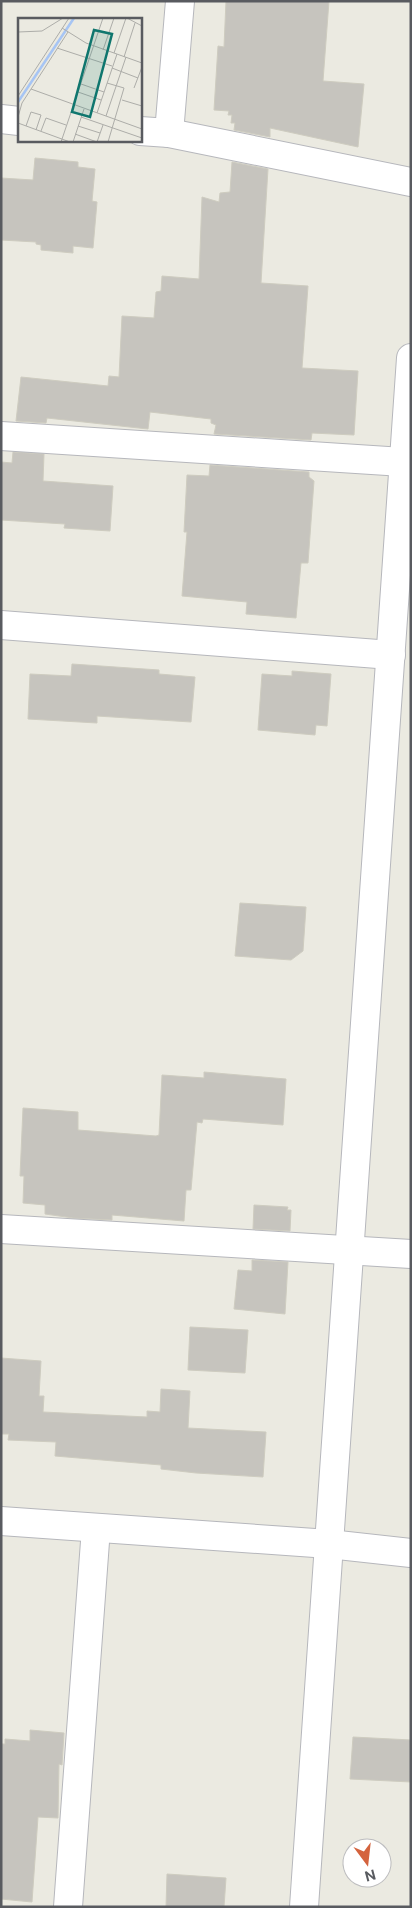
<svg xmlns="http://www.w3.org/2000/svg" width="412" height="1908" viewBox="0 0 412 1908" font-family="'Public Sans',sans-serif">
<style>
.building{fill:#c6c4be;stroke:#ceccc0}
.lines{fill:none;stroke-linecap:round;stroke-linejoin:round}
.minor-casing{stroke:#b6b7bc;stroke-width:30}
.tertiary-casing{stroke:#b6b7bc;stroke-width:30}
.minor{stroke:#fff;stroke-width:28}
.tertiary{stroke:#fff;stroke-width:28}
.inset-river{fill:none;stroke:#a7c5f4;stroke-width:2.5}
.inset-road{fill:none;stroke:#adada9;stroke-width:1}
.view{fill:#0f766e;fill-opacity:0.15;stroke:#0f766e;stroke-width:2.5}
.inset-edge{fill:none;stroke:#595b60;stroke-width:2.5}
</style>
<rect width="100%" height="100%" fill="#ebeae1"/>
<g class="building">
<path d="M226,1H329L323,81L364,84L358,147L270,128V137L234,130L235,123H231L232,115H228L229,111L214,110L218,46L224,47Z"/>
<path d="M35,158L78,162V167L95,169L92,201L97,202L93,248L73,246V253L41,250V245L36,244V242L1,240V178L33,180Z"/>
<path d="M232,162L268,169L261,283L308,286L302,368L358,371L354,435L312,433L311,440L214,434L216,425L211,423V419L150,412L148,429L47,418L46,423L16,421L21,377L108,386L109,376L119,377L122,316L154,318L156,292L161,291L162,276L199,279L202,197L219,202L220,193L230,192Z"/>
<path d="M13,452L44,454L43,481L113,486L110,531L64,528L65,524L1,520V462L12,463Z"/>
<path d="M210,465L309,472V477L314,481L308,563H301L296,618L246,614L247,602L182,596L187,532H184L187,475L209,476Z"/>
<path d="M72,664L159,670V674L195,677L191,722L97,716V723L28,719L30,674L71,676Z"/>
<path d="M292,671L331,674L327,726L316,725L315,735L258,730L262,674L292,676Z"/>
<path d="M240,903L306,907L303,951L291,960L235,956Z"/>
<path d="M204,1072L286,1079L283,1125L203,1119L202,1123L197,1122L191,1190H186L184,1221L112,1215V1220L73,1218L45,1214V1205L23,1203L24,1176H20L23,1108L78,1112V1130L156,1136L159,1135L162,1075L204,1078Z"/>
<path d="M254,1205L288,1207L287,1210H291L290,1231L253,1229Z"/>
<path d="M252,1260L288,1262L285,1314L234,1309L238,1270L252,1271Z"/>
<path d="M190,1327L248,1330L245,1373L188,1370Z"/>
<path d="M1,1358L41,1361L39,1396H44L43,1412L147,1417V1411L160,1412L161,1389L190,1391L188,1428L266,1432L263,1477L196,1473L161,1469V1465L55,1456L56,1442L8,1440L9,1434H1Z"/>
<path d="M30,1730L64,1733L62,1765L59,1764L58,1818L38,1817L32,1902L1,1899V1744H5V1739L30,1741Z"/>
<path d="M353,1737L411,1740V1782L350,1779Z"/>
<path d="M167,1874L226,1878L224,1907H166Z"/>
</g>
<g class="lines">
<g class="minor-casing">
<g id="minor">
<path d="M1,119L19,121"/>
<path d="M140,131L169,133L411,182"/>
<path d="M169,133L180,1"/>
<path d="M1,436L403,462"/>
<path d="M1,625L391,655"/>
<path d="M1,1229L411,1254"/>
<path d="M68,1907L96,1528"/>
<path d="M304,1907L329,1544"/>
</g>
</g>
<g class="tertiary-casing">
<g id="tertiary">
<path d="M1,1521L329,1544L411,1553"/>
<path d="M329,1544L411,358"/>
</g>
</g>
<use href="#minor" class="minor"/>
<use href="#tertiary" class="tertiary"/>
</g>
<g transform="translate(18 18)">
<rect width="124" height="124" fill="#ebeae1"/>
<path class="inset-river" d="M0,84L56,0"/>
<path class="inset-road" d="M109,0L124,8M44,10L68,25L124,45M0,14L24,13L45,0M39,30L94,48M85,32L96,0M96,35L108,0M106,39L117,5M94,50L120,60M89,65L106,70L90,124M63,66L86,74M116,70L124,49M13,71L124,111M60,74L83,82M0,78L51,0M104,82L124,88M79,95L99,36M88,98L108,39M0,99L4,85L50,14M63,99L124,120M0,105L52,124M8,108L13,94L23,97L18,112M60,108L82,115M23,113L28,100L48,107M57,116L79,124M43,124L85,0M55,124L66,91M79,124L85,107"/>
<path class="view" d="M76,12L94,16L72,99L54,94Z"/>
<rect width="124" height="124" class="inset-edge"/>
</g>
<rect width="412" height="1908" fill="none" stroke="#595b60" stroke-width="5"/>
<g transform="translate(367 1863) rotate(165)"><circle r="24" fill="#ffffff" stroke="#bdbdbf"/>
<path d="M0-4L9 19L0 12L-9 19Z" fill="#d4633d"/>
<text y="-8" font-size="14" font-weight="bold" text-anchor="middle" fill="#595b60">N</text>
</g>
</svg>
